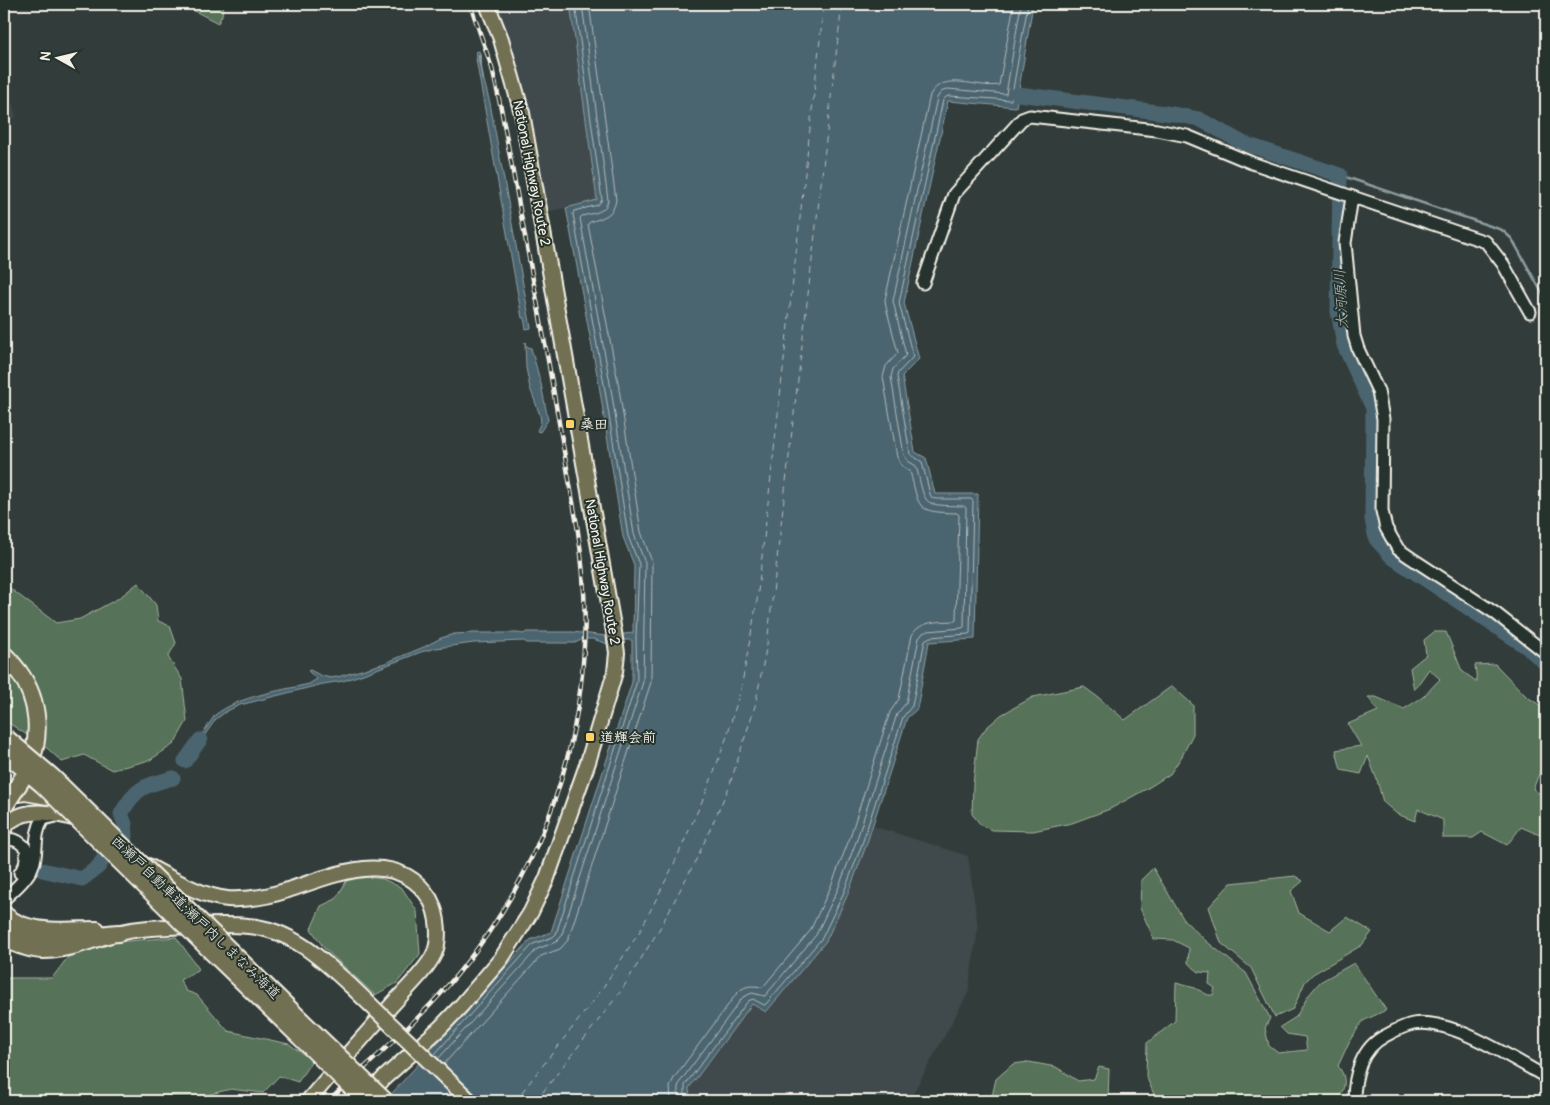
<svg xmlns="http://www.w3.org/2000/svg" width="1550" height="1105" viewBox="0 0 1550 1105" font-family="Pangolin,'Klee One',sans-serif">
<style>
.built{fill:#40494c}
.green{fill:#567259;stroke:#a5b2a0}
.water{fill:#4c6570;stroke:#8f9da0}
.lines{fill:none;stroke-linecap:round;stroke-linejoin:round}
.shore{stroke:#b1b9b8;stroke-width:1}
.stream{stroke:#8f9da0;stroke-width:2.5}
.river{stroke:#4c6570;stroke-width:15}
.ferry{stroke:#b1b9b8;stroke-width:1;stroke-dasharray:6 5;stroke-linecap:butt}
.tertiary-casing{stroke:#f4f1e8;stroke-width:15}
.trunk-casing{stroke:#f4f1e8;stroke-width:18}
.motorway-casing{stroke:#f4f1e8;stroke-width:20}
.tertiary{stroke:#26332d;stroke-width:11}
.trunk{stroke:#716f52;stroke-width:14}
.motorway{stroke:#716f52;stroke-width:16}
.rail-casing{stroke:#f4f1e8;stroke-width:4.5}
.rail{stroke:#26332d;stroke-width:2.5;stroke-dasharray:8;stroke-linecap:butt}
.trunk-bridge-casing{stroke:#f4f1e8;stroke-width:18;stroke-linecap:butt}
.motorway-bridge-casing{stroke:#f4f1e8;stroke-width:20;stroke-linecap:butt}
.trunk-bridge{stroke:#716f52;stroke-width:14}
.motorway-bridge{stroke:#716f52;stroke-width:16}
.poi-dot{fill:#ffd166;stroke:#26332d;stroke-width:2}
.labels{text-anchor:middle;stroke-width:4;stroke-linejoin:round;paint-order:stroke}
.street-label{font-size:14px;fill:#f4f1e8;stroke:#26332d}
.poi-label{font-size:14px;font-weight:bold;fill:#f4f1e8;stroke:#26332d;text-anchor:start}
.water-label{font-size:15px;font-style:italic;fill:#b1b9b8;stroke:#26332d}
</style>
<rect width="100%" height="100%" fill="#323d3b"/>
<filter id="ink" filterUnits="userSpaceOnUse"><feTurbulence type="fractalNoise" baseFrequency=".02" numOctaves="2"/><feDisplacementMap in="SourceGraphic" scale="10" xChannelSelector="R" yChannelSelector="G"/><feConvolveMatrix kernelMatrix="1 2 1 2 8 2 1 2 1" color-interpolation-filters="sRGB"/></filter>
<g filter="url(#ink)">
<g class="built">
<path d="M494,4H570L597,201L546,212Z"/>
<path d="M4,72L16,117L4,120Z"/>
<path d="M873,826L968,856L978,928L968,993L911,1097L913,1101H690L689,1088L752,1004L866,846Z"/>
</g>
<g class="green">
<path d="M183,4H224L222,15L218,23L183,5Z"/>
<path d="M138,583L156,605L158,621L170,626L176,643L168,657L182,679L187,721L174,744L150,760L112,770L84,755L62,762L47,748L4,720V584L56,623L80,619L119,598Z"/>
<path d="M1434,632H1446L1462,671L1477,682L1475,665L1495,664L1526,696L1544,708L1546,712V766L1541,769L1533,789L1546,798V836H1542L1521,827L1507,845L1482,832L1473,838H1443V820L1418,809L1415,821L1397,814L1383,802L1377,780L1368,756L1361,774L1341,770L1336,750L1361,746L1348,724L1378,711L1368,697H1376L1404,709L1423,697L1440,679L1429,669L1414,690L1410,668L1426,655L1424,640Z"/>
<path d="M1172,686L1193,705V734L1182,756L1170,774L1148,788L1110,809L1072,823L1033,831L992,830L981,825L972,814L973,784L978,739L986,728L1001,715L1033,697L1084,687L1099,698L1125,720Z"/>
<path d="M1153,868L1184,920L1206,941L1246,973L1270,1018L1265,1028L1269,1046L1278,1053L1307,1050L1305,1037L1287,1034L1280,1027L1296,1017L1308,996L1320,982L1354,963L1386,1010L1363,1021L1350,1040L1338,1066C1348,1079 1345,1088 1337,1101H1157L1146,1076L1147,1043L1175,1021L1176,983L1195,988L1208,995H1213L1215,988L1209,984L1210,973L1199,972L1188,963L1189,948L1173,940L1154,939L1140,908L1141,880Z"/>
<path d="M359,876L383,879L402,888L417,911L420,954L397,983L375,995L324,948L311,929L321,906L336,899L347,880Z"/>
<path d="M1295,876L1303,881L1291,891L1299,913L1330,931L1347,917L1372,932L1362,945L1313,974L1305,982L1293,1009L1275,1017L1251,968L1221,943L1209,907L1231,883Z"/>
<path d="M176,937L199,969L180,980L186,991L197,995L228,1031L289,1044L312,1060L298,1082L279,1076L263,1093L231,1089L194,1098L173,1097L172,1101H4V978H52L68,957L116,942Z"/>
<path d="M1029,1062L1056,1067L1078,1081L1094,1079L1099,1067L1109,1069L1108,1101H991L996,1079L1013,1064Z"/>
</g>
<g class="water">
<path d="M570,4H1033L1016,107L948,101L904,303L919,359L902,376L915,452L926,458L935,494H978L975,639L929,642L917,709L907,718L866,846L848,894L826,941L766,1012L752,1004L689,1088L690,1101H385L530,940L551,932L632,682V640H622L608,644L593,639H583L575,643H527L524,641L474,643L436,648L421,652L369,672L343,681L323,684L240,705L227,711L216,719L190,756L186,758L215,715C239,696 279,691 309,684L317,679L308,671L310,670L322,676L331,678L341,676L385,663L424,647L441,638L454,634L472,633H517L524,634L526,632H573L606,636L633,633L634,565L623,537L599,385L566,208L597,200Z"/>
<path d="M479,51L481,58L478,59L490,103L531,328L526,329L524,318H522L476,59L477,58L476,52Z"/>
<path d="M525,342L526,346L531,348L541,384L548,420L540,432L537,431L541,422L540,415L530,388L526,368Z"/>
</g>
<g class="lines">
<g class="shore">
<path d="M434,1055L533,944L553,937L556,934L637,681L636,637L639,564L628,536L604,384L573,214L574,211L598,205L602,200L575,4"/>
<path d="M438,1059L537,949L556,942L561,937L643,682L645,563L634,534L610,383L580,218L582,216C593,213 606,213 608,200L582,4"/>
<path d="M444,1064L541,956L560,949L568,940L651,682L652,562L641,532L618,382L588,224L590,222C603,218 614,215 616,200L589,4"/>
<path d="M671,1101L670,1087L674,1078L737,993C746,984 753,986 763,987L810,931L831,886L849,840L890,712L899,699L912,635C921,620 939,622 955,621L956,620L959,515L957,513C915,512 920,509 910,471L901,465L897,457L883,377L886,366L898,353L886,307L885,300L930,95C943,70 978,89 999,85L1014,4"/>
<path d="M678,1101V1087L680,1082L743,997L752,993L765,996L816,935L838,889L856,842L897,714L906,703L919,638L923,633L928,631L962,628L964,627L966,508L964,506C920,505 927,507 916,466L908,461L904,455L891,377L893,369L906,355L893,301L937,98L941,92L948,89L1006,94L1021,4"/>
<path d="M685,1101V1085L748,1001L753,999L764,1005L766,1004L822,938L844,892L862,844L903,717L912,706L925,640L930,637L968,634L970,633L973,501L971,499H936L932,498L930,494L922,462L910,454L897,376L898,373L913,357L899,303L943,100L946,97L949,96L1011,100L1028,4"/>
</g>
<g class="stream">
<path d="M479,56L483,80"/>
<path d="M1340,175L1502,230L1512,239L1546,300"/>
</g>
<g class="river">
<path d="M1018,94L1173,114L1199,119L1243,143L1340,175L1338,311L1344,345L1373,408L1372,519L1376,539L1392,557L1527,647L1546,664"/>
<path d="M185,761L200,740"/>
<path d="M42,870L82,879L98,867L106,855L126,836L125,824L121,814C136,787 144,786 173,778"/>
</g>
<g class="ferry">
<path d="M515,1101L598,995L640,931L673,866L708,788L726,739L741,689L757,601L824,4"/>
<path d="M536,1101L621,991L660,928L698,856L729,787L755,706L767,644L842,4"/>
</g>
<g class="tertiary-casing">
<g id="tertiary">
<path d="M1352,197L1345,243L1354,336L1358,349L1378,391L1383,419L1382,511L1386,528L1398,549L1411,558L1495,613L1546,653"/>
<path d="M923,283L954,194L1022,119L1030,116L1157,130L1187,136L1252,163L1486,242L1503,264L1530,312"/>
<path d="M4,841C14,837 21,842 27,850L25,865L20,873"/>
<path d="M4,899C16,888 33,874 35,857C37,843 35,832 43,819L56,816"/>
<path d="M1354,1101C1354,1076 1361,1048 1385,1036C1394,1031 1403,1026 1413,1024C1450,1017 1513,1059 1546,1077"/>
</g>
</g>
<g class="trunk-casing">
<g id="trunk">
<path d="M5,796L25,793L60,799"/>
<path d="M4,829C6,826 9,822 12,820C32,806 60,815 81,820"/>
<path d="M148,866C171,878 202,897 228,899C248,900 270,896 288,890C334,875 397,846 430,899C438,914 441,939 434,954C427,970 402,993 390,1007C362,1038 335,1069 308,1101"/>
<path d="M4,913C26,935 68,929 97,929"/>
<path d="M4,940C17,945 30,951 44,951C70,951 94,939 118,933C141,927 167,927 190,926C209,925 229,924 248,926C290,929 321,958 351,986"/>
<path d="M366,1098L384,1078L440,1028L461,1006L501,959L531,912L547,878L588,762L615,672L617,653L614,632L522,113L501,39L487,4"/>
</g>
</g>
<g class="motorway-casing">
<g id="motorway">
<path d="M4,655C10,660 14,666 19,672C40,701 42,739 27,771"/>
<path d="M4,927C39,946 81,936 119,933"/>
<path d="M221,942L308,1027"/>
<path d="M212,952L299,1036"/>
</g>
</g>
<use href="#tertiary" class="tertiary"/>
<use href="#trunk" class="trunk"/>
<use href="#motorway" class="motorway"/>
<g class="rail-casing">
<path id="rail" d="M329,1101C373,1058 422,1019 460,971C562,845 603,685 577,525L548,360L501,108L492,68L470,4"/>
</g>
<use href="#rail" class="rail"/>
<g class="trunk-bridge-casing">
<path id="trunk-bridge" d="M351,986L470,1101"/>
</g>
<g class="motorway-bridge-casing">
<g id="motorway-bridge">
<path d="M6,738L51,776L221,942"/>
<path d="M4,752L43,785L212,952"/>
<path d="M4,807L22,779"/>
<path d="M308,1027L385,1101"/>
<path d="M299,1036L365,1101"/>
</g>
</g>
<use href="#trunk-bridge" class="trunk-bridge"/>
<use href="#motorway-bridge" class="motorway-bridge"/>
</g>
</g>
<g class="poi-dot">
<rect x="565" y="419" width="10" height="10" rx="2.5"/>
<rect x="585" y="732" width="10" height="10" rx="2.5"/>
</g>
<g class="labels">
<g class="street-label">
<text transform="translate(532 173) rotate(79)" y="5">National Highway Route 2</text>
<text transform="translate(603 572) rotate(80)" y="5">National Highway Route 2</text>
<text transform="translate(196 917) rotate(44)" y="5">西瀬戸自動車道;瀬戸内しまなみ海道</text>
</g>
<g class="poi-label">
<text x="580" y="429">桑田</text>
<text x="600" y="742">道輝会前</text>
</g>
<g class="water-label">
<text transform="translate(1341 299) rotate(-93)" y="5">大河原川</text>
</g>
</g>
<rect width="1550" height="1105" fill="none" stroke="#26332d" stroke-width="20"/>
<rect x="10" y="10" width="1530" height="1085" fill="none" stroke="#f4f1e8" stroke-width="2" filter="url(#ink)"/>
<g transform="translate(58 58) rotate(278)" stroke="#26332d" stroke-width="4" paint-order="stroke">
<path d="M0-4L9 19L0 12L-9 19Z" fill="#f4f1e8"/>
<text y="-8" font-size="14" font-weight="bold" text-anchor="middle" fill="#f4f1e8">N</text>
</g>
</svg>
